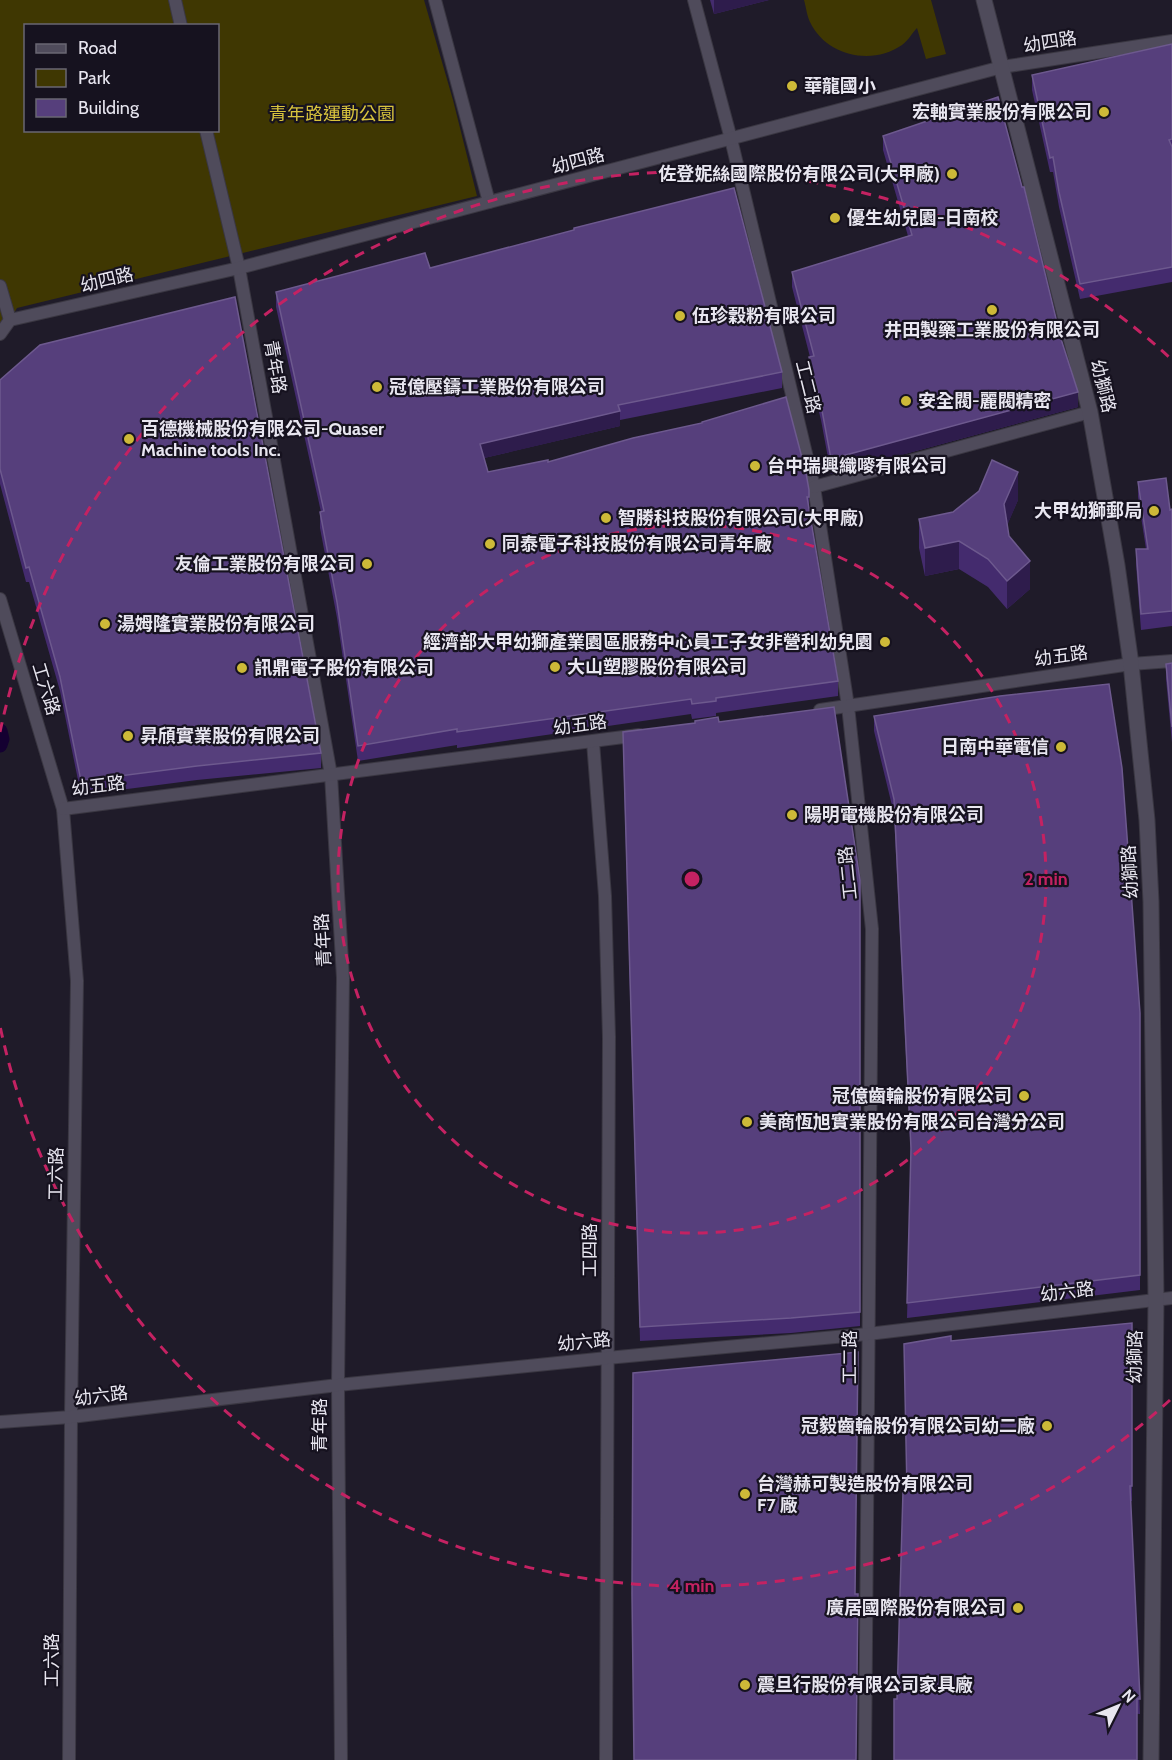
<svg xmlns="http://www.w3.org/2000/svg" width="1172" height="1760" viewBox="0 0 1172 1760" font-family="Cabin,'Noto Sans TC',sans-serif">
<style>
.green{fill:#3f3702;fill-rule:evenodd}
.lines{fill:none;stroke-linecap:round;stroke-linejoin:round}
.canal{stroke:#140031;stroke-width:15}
.minor-casing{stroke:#3a3742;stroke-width:14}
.tertiary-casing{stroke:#3a3742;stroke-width:17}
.minor{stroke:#4f4b5b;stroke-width:12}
.tertiary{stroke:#4f4b5b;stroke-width:15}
.wall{fill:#442b6e}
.shaded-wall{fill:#2e1c4c}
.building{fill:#563f7c;stroke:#6d598e;stroke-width:1.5}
.ring{fill:none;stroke:#c42262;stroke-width:3;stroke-dasharray:10 8}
.poi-dot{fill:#cdb938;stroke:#16121f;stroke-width:2}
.labels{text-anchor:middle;stroke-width:4.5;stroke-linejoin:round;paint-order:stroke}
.street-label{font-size:18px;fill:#e8e6f0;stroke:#16121f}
.poi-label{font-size:18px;font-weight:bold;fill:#e8e6f0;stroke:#16121f;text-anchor:start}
.park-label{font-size:18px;fill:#d8c33d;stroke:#16121f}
.centre{fill:#c42262;stroke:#16121f;stroke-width:3}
.ring-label{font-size:18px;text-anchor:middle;font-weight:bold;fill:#c42262;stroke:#16121f;stroke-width:4.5;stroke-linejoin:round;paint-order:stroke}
</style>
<rect width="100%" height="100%" fill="#1f1b29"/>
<g class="green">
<path d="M0,0H424L453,100L477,196L17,308L10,320L0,330ZM26,26H218V130H26Z"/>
<path d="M804,0H931L946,54L926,59L917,28C912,33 908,41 902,45C872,66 826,56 810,22C807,16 806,7 804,0Z"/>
</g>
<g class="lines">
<path class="canal" d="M0,731L2,739L0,745"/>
<g class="minor-casing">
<g id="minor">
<path d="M175,0L181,26"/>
<path d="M435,0L489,202"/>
<path d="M694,0L731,139L814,487L848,706L872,929L865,1760"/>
<path d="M206,130L239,268L331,775L343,978L338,1385L341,1760"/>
<path d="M0,286L10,320"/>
<path d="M0,334L10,320L239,268L1002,67L1172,41"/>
<path d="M814,487L1090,412"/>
<path d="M0,599L63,809L77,981L71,1417L69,1760"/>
<path d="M820,710L1131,664L1172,661"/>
<path d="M593,742L605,896L609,1037L606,1760"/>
<path d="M63,809L639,735"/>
<path d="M0,1422L71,1417L338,1385L607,1358L868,1334L1172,1298"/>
</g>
</g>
<g class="tertiary-casing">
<path id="tertiary" d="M984,0L1090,412L1117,565L1131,664L1147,820L1151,902L1156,1299L1151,1760"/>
</g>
<use href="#minor" class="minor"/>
<use href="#tertiary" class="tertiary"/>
</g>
<g class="wall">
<path d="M710,0H769L714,14Z"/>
<path d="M1172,44V282L1080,299L1059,207L1053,172H1050L1032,90V75Z"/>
<path d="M883,136L1061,339L1078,407L831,474L821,420L809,372V357H810L792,287V272L908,236L883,150Z"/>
<path d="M430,268L782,372V388L620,420V426L484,458L488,472L548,462L809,490V508L838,681V696L716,713V716L692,719L691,714L457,748V745L358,761L337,618L320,528V512H321L276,307V292Z"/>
<path d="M0,380L321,753V768L197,780L81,795L60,691L29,582H26L0,484Z"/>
<path d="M1138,482L1170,510L1172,509V626L1141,630L1136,564V549H1146L1138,497Z"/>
<path d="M1018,500L1007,525L1009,536L1030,589L1007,609L988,587L959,569L925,576L919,548V519Z"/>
<path d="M1172,663V743L1166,679V664Z"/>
<path d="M874,716L1140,1013V1290L907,1318L911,1158L894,814L874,731Z"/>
<path d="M719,722L860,880V1326L791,1333L640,1341L623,747Z"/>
<path d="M1132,1323V1501H1130L1140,1714L897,1699L907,1491L951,1341Z"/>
</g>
<g class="shaded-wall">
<path d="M714,0H769L714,14Z"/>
<path d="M1078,392V407L831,474V459Z"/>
<path d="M620,411V426L480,459V444Z"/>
<path d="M1018,472V500L1004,533V504Z"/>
<path d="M959,541V569L925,576V548Z"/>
<path d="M1030,561V589L1007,609V581Z"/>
</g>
<g class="building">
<path d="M1172,44V139L1169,140L1172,147V267L1080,284L1059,192L1053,157L1050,158L1032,75Z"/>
<path d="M998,97L1022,187H1024L1061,339L1078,392L831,459L821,405L809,357L814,356L792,272L912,235L883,136Z"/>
<path d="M734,188L782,372L618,405L620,411L480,444L488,472L548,460V462L633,438L702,423V422L786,397L806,473L809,490V497H807L838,681L716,698V701L692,704L691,699L457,732V729L358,746L337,602L320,512L324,511L276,292L425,253L430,268L574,230V228Z"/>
<path d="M235,297L321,753L197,766L81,781L60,677L29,567L26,568L0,469V380L40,345Z"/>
<path d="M992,460L1018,472L1004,504L1009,536L1030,561L1007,581L988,559L959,541L925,548L919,519L953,512L979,491Z"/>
<path d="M1166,478L1170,510L1172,509V611L1141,614L1136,549H1148L1138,482Z"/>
<path d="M1172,663V727L1166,664Z"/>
<path d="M1109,684L1122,768L1140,1013V1275L907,1303L911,1148L894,799L874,716L1000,696Z"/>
<path d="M834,707L860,880V1312L791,1318L640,1327L623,732L695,723V721L718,717L719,722Z"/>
<path d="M1132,1323V1486H1130L1140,1699H1137V1760H894V1699H897L903,1491H907L904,1344L951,1336V1341Z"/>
<path d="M858,1352L855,1594H858L856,1760H634L632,1594L633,1373Z"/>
</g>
<g class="ring">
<circle cx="692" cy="879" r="354"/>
<path d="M1170 1400A707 707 0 0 1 0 1026M0 732A707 707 0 0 1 1170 358"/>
</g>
<g class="poi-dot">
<circle cx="792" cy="86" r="6"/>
<circle cx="1104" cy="112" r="6"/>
<circle cx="952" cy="174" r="6"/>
<circle cx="835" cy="218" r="6"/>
<circle cx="992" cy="310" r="6"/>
<circle cx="680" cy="316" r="6"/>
<circle cx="377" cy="387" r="6"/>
<circle cx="906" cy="401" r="6"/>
<circle cx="129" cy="439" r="6"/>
<circle cx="755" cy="466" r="6"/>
<circle cx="1154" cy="511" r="6"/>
<circle cx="606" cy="518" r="6"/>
<circle cx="490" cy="544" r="6"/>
<circle cx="367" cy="564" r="6"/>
<circle cx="105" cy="624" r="6"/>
<circle cx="885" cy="642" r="6"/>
<circle cx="555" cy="667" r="6"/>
<circle cx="242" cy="668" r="6"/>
<circle cx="128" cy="736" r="6"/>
<circle cx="1061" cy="747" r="6"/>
<circle cx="792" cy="815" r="6"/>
<circle cx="1024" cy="1096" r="6"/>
<circle cx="747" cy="1122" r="6"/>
<circle cx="1047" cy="1426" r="6"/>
<circle cx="745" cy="1494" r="6"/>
<circle cx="1018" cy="1608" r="6"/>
<circle cx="745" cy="1685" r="6"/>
</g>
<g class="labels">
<g class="street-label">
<text transform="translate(1050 42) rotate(-9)" y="6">幼四路</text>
<text transform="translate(578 161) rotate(-15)" y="6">幼四路</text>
<text transform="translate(107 280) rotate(-13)" y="6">幼四路</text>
<text transform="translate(275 367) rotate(80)" y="6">青年路</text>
<text transform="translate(1103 386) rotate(76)" y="6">幼獅路</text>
<text transform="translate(808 387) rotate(76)" y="6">工二路</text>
<text transform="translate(1061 656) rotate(-8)" y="6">幼五路</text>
<text transform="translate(46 689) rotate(73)" y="6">工六路</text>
<text transform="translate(580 725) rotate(-8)" y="6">幼五路</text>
<text transform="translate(98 786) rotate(-7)" y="6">幼五路</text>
<text transform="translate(1130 872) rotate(-93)" y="6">幼獅路</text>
<text transform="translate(848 873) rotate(-96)" y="6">工二路</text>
<text transform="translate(323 940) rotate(-93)" y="6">青年路</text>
<text transform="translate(56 1174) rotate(-89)" y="6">工六路</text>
<text transform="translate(590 1250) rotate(-90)" y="6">工四路</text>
<text transform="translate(1067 1292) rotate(-7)" y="6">幼六路</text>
<text transform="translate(584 1342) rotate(-6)" y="6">幼六路</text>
<text transform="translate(850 1357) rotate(-90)" y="6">工二路</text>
<text transform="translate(1135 1357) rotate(-89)" y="6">幼獅路</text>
<text transform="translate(101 1396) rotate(-7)" y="6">幼六路</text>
<text transform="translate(320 1425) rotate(-90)" y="6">青年路</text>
<text transform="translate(52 1660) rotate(-90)" y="6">工六路</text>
</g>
<g class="poi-label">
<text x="804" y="92">華龍國小</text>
<text x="1092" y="118" text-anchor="end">宏軸實業股份有限公司</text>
<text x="940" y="180" text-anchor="end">佐登妮絲國際股份有限公司(大甲廠)</text>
<text x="847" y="224">優生幼兒園-日南校</text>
<text x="692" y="322">伍珍穀粉有限公司</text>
<text x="992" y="336" text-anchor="middle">井田製藥工業股份有限公司</text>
<text x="389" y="393">冠億壓鑄工業股份有限公司</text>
<text x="918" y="407">安全閥-麗閥精密</text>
<text x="141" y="435">百德機械股份有限公司-Quaser<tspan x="141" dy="21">Machine tools Inc.</tspan></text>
<text x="767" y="472">台中瑞興織嘜有限公司</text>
<text x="1142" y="517" text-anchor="end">大甲幼獅郵局</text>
<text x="618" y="524">智勝科技股份有限公司(大甲廠)</text>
<text x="502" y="550">同泰電子科技股份有限公司青年廠</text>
<text x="355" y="570" text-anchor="end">友倫工業股份有限公司</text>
<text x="117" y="630">湯姆隆實業股份有限公司</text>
<text x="873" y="648" text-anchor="end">經濟部大甲幼獅產業園區服務中心員工子女非營利幼兒園</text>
<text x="567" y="673">大山塑膠股份有限公司</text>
<text x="254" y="674">訊鼎電子股份有限公司</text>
<text x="140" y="742">昇頎實業股份有限公司</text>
<text x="1049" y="753" text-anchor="end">日南中華電信</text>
<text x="804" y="821">陽明電機股份有限公司</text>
<text x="1012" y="1102" text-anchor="end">冠億齒輪股份有限公司</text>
<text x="759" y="1128">美商恆旭實業股份有限公司台灣分公司</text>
<text x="1035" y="1432" text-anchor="end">冠毅齒輪股份有限公司幼二廠</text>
<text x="757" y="1490">台灣赫可製造股份有限公司<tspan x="757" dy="21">F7 廠</tspan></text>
<text x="1006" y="1614" text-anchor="end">廣居國際股份有限公司</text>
<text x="757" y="1691">震旦行股份有限公司家具廠</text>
</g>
<g class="park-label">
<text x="332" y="120">青年路運動公園</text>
</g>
</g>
<circle cx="692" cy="879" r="9" class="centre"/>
<g class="ring-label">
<text x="1046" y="885">2 min</text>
<text x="692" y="1592">4 min</text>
</g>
<rect x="24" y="24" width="195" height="108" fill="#16121f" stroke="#6a6773" stroke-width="1.5"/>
<rect x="36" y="44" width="30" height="9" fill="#4f4b5b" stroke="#6a6773" stroke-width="1.5"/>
<text x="78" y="54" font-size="18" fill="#e8e6f0">Road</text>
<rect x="36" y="69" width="30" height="18" fill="#3f3702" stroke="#6a6773" stroke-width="1.5"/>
<text x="78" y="84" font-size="18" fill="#e8e6f0">Park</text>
<rect x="36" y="99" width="30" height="18" fill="#563f7c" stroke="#6a6773" stroke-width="1.5"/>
<text x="78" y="114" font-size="18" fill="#e8e6f0">Building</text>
<g transform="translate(1118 1706) rotate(47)" stroke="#16121f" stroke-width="4.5" paint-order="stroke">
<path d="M0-4.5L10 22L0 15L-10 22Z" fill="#e8e6f0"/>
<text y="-9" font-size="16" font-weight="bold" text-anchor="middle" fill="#e8e6f0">N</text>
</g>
</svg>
